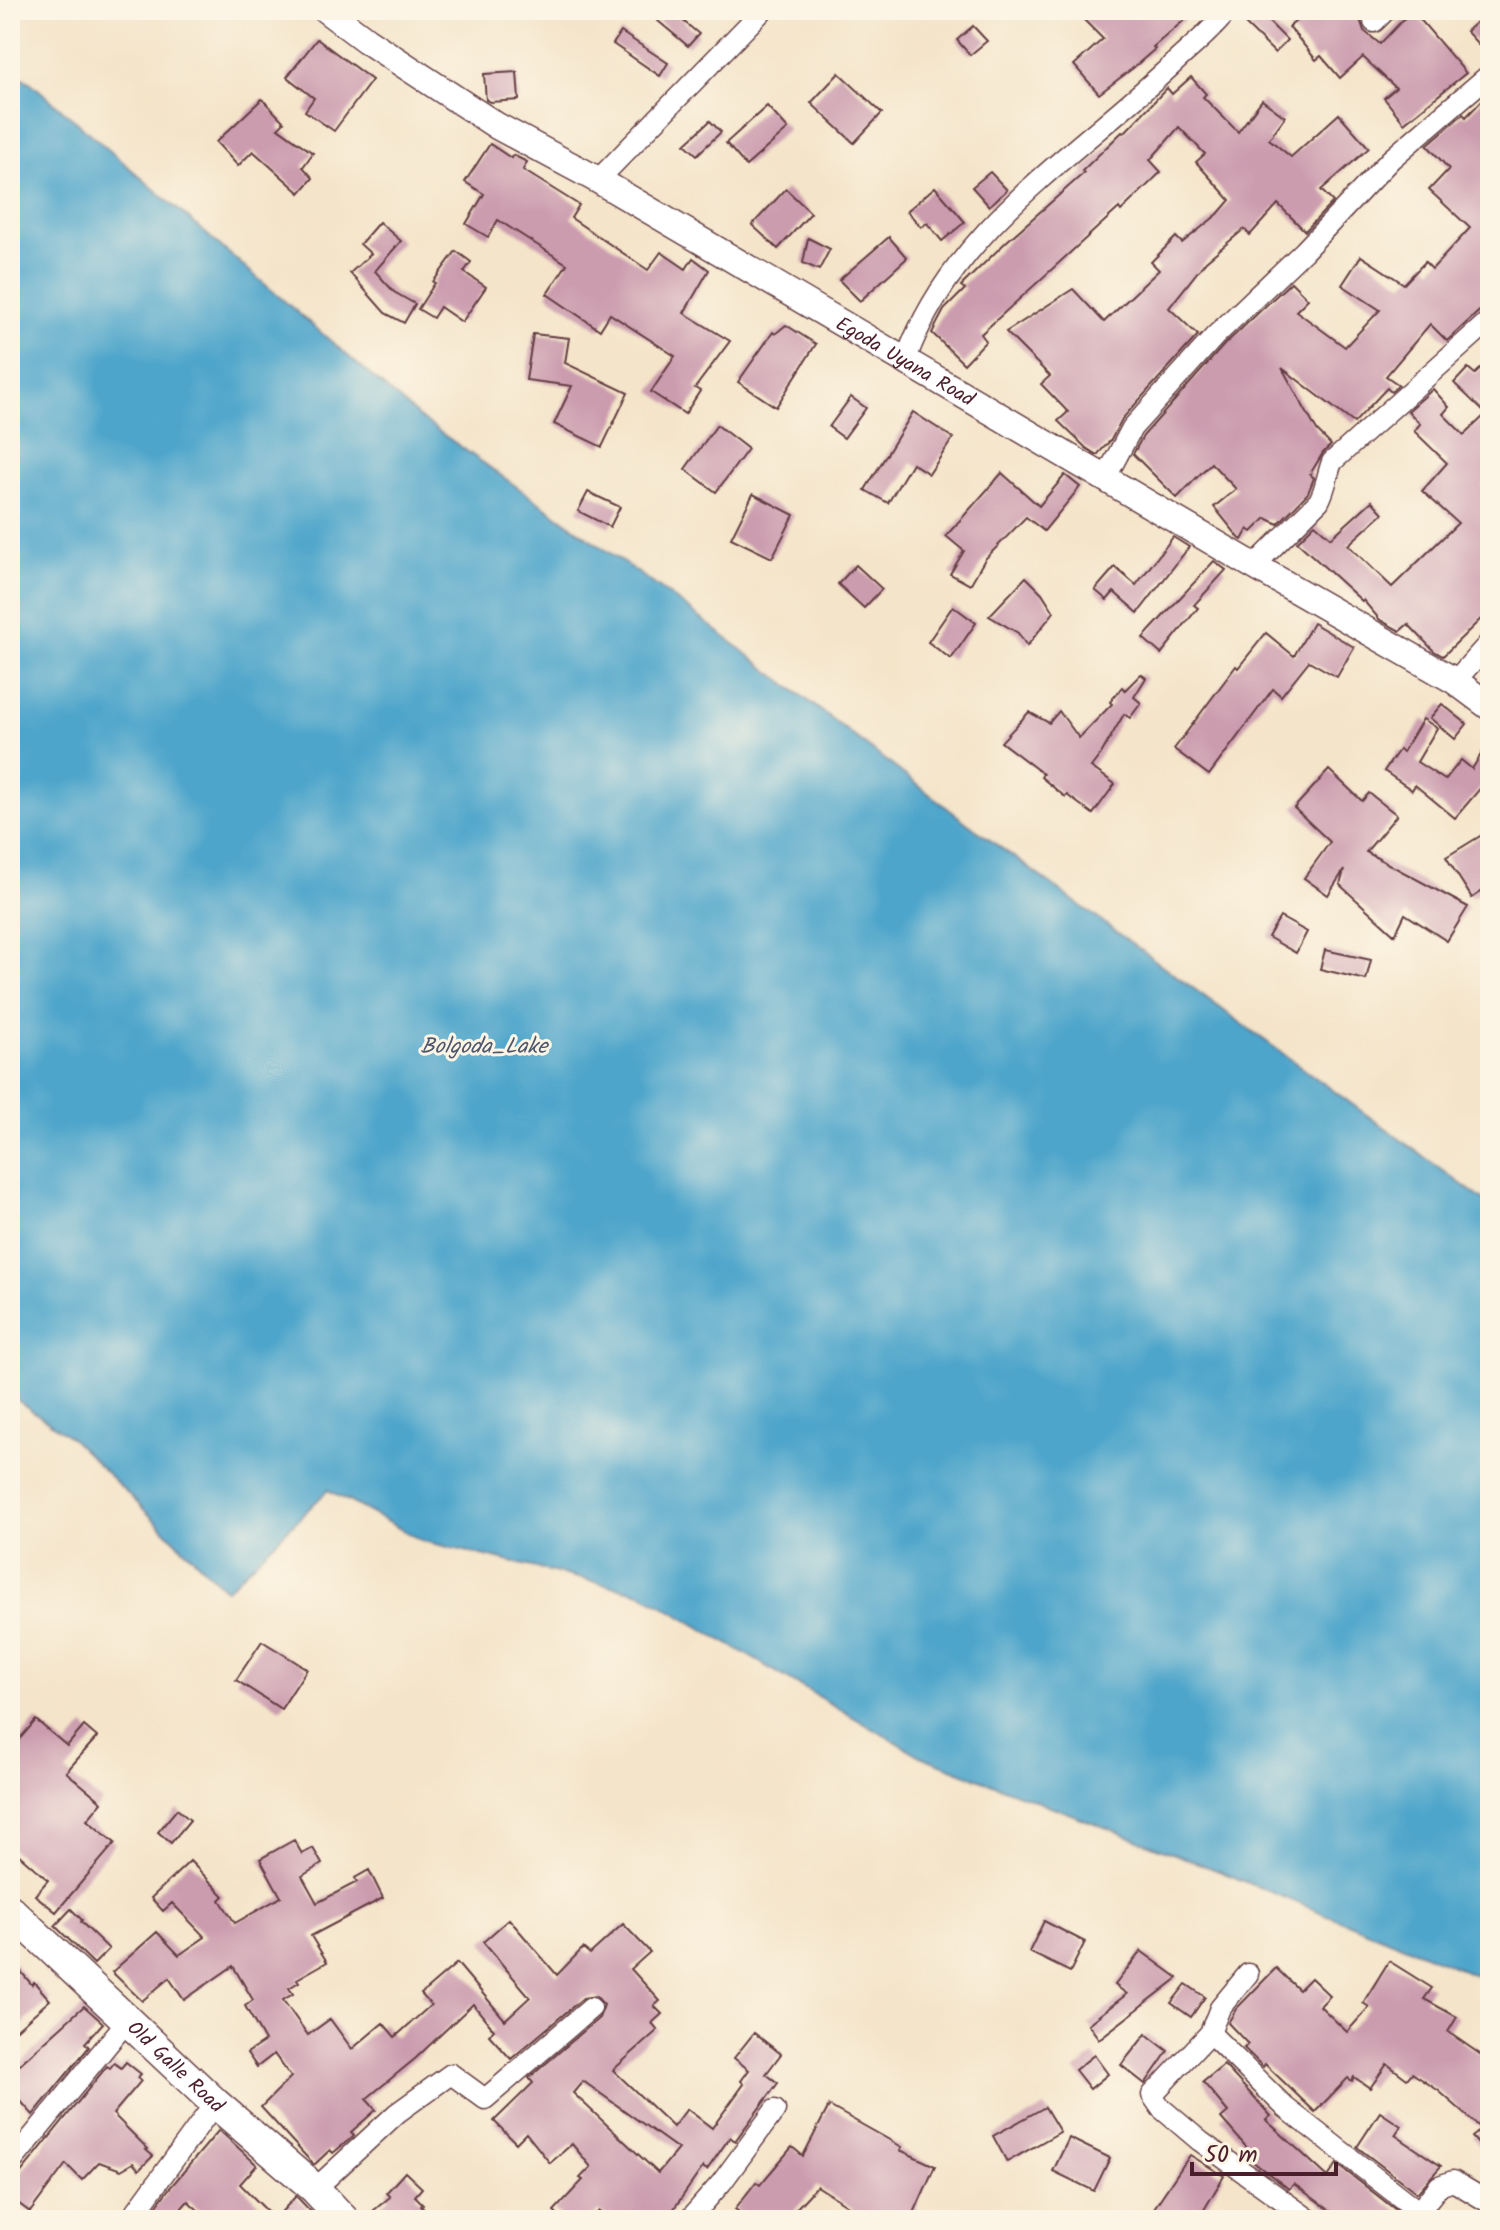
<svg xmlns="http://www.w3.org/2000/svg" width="1500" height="2230" viewBox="0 0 1500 2230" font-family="Kalam,sans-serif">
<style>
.water{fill:#4ea5cb;stroke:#4c627b;stroke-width:2}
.building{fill:#cb9bae;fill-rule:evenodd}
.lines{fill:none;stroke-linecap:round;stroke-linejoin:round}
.minor-casing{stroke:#643d43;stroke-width:23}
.major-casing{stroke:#643d43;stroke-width:29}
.highway-casing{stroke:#643d43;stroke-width:33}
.minor{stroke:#fff;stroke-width:20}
.major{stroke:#fff;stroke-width:26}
.highway{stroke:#fff;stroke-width:30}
.labels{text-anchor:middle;stroke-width:6;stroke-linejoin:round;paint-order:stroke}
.street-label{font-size:20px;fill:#4a1f2b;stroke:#fcf5e5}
.water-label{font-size:22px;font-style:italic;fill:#4c556b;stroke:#fcf5e5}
</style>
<rect width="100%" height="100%" fill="#fcf5e5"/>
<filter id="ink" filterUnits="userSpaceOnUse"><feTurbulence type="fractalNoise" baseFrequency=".0125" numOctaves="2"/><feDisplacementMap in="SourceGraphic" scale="16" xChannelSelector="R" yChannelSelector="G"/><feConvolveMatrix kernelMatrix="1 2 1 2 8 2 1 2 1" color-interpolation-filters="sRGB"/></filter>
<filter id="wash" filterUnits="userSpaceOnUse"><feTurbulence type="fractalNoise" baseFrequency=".006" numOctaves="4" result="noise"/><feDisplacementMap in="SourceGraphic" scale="32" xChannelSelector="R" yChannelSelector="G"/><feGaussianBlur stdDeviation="1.8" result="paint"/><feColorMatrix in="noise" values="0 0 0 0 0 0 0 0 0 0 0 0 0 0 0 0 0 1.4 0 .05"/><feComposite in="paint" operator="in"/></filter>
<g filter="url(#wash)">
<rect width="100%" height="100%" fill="#f4e4c9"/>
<path class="water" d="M10,71L30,82L420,418L682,604L967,823L1490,1205V1981L1219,1871L920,1756L641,1593L423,1541L328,1490L226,1590L71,1438L10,1395Z"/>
<g id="blocks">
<g class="building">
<path d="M645,10H670L699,34L688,46Z"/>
<path d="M1074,10H1196L1153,47L1155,49L1133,68L1099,94L1074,65L1103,39Z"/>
<path d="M1251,10H1257L1287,40L1275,53L1241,20Z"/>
<path d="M1309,10H1350L1361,22L1364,31L1380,44L1412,10L1466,73L1404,123L1384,98L1396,88L1363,57L1340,78L1321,56L1316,60L1289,27Z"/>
<path d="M1490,10V57L1466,31Z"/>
<path d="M973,26L987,41L970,55L957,40Z"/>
<path d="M621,32L668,63L660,76L613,44Z"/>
<path d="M317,39L372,80L334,131L305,111L314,98L287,77Z"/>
<path d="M517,72L519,100L490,102L486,100L484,74Z"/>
<path d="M839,73L882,113L854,143L811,103Z"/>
<path d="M1191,77L1206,94L1203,97L1238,132L1262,100L1285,117L1269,139L1291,157L1339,114L1369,148L1321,190L1333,202L1305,231L1278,204L1250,235L1244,229L1206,261L1169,308L1198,335L1122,419L1111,440L1097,455L1086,448L1058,421L1068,412L1041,384L1050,376L1006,332L1073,289L1104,322L1159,270L1151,262L1176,237L1182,243L1218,214L1230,200L1196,162L1205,154L1179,127L1150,160L1161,172L1121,211L1119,208L981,334L986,341L964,364L932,333L944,310L965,289L961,286L1006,242L1084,173L1082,171L1122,132L1124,133L1167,88L1172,94Z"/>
<path d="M1490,92V301L1447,341L1430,324L1386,376L1399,385L1391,392L1387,388L1354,423L1282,368L1317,431L1331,445L1323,453L1310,474L1314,478L1308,493L1278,524L1266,518L1252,532L1248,529L1242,540L1240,539L1214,507L1236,489L1211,463L1177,498L1133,454L1143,436L1224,345L1291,282L1308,299L1296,311L1345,347L1380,310L1342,285L1361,256L1404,284L1425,262L1432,269L1470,228L1429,190L1449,169L1427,145L1463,114L1466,117Z"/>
<path d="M262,99L284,122L278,128L313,153L303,167L313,178L300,193L253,151L238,166L216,142Z"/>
<path d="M767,106L788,129L746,166L726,143Z"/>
<path d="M710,121L721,132L697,155L685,144Z"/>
<path d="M490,144L511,158L513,155L527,162L523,170L579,205L571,218L648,270L661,252L686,269L693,258L709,270L684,313L730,341L695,388L700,391L685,414L651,392L675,356L610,314L600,330L547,294L567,264L498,220L488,237L466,224L484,194L465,182Z"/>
<path d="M990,172L1007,190L989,206L972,187Z"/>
<path d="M935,187L965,222L942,241L927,223L921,227L907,211Z"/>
<path d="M786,189L811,213L778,249L752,225Z"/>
<path d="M379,222L401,241L375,271L394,292L415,304L404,323L385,313L350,273L371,254L360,244Z"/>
<path d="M889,237L907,258L860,301L839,280Z"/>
<path d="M808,238L830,249L819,270L803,263Z"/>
<path d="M456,251L471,262L464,272L486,287L462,322L440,307L433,318L418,309L435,283L433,282Z"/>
<path d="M786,325L816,344L776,407L738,382L773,332L775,334Z"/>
<path d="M533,334L569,338L565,363L628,393L602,447L554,424L572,386L526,380Z"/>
<path d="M1490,360V475L1482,485L1490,494V610L1443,656L1434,651L1408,624L1400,631L1380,620L1363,600L1362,601L1297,542L1315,524L1331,538L1372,501L1383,513L1348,545L1392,587L1458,523L1422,491L1447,463L1414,431L1420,424L1408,411L1433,389L1449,407L1443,414L1464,435L1486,414L1454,383L1468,368L1475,374Z"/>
<path d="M851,397L866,408L844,438L829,427Z"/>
<path d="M913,412L953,438L929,474L912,463L888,503L865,490Z"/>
<path d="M717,425L748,449L716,492L685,469Z"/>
<path d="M1002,473L1039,506L1065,475L1080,487L1044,531L1026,517L985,559L970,585L950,574L964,551L946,536Z"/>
<path d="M588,492L620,507L610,527L578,511Z"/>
<path d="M753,494L794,515L772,558L731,538Z"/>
<path d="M1173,537L1189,547L1138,613L1114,592L1107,600L1095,590L1115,567L1136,585Z"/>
<path d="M1214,561L1226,570L1194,605L1198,608L1161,654L1143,638Z"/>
<path d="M856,565L882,589L864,608L838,584Z"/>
<path d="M1026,577L1042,593L1054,612L1027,646L1018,633L989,616Z"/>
<path d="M953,606L976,623L951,659L928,642Z"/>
<path d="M1313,623L1354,647L1337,677L1309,661L1281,696L1273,689L1209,775L1174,749L1236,666L1238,668L1266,633L1294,656Z"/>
<path d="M1141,674L1146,678L1134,697L1141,703L1130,718L1124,714L1101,754L1091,767L1115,784L1093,814L1067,795L1065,797L1041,777L1043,774L1001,742L1029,712L1049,723L1059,711L1079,738L1112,704L1110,702L1122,687L1125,690Z"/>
<path d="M1442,704L1467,724L1455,739L1430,718Z"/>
<path d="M1423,719L1437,728L1417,762L1445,780L1461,760L1472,769L1490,740V777L1455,818L1415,785L1412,790L1384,771L1399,750L1403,752Z"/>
<path d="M1329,770L1362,801L1369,793L1397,815L1366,852L1468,907L1447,941L1405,914L1395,935L1340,885L1344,870L1328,895L1304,878L1330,842L1294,808Z"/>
<path d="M1490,830V886L1472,898L1446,857Z"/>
<path d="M1280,917L1307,932L1296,953L1268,937Z"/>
<path d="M1325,950L1371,960L1366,980L1320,969Z"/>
<path d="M262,1641L307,1669L281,1709L236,1680Z"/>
<path d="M36,1720L67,1746L84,1726L97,1737L66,1772L102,1802L87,1820L115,1843L56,1912L35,1895L48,1880L10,1847V1750Z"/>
<path d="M177,1809L190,1820L171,1843L158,1832Z"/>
<path d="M294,1840L302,1854L313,1848L322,1864L302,1876L317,1903L357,1882L355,1878L369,1870L383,1898L311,1936L327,1962L297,1979L299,1982L289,1988L293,1994L283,2000L308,2035L330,2019L352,2049L383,2023L395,2037L431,2005L421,1994L457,1963L505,2020L530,1997L483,1942L509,1919L557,1975L583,1948L590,1954L623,1924L650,1952L631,1969L660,2001L654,2006L662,2014L652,2023L658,2030L613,2070L673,2127L687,2109L712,2128L744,2084L741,2081L749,2070L734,2058L754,2033L781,2054L766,2074L778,2083L735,2141L730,2137L707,2170L703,2167L666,2220H612L599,2211L590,2220H564L554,2211L583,2180L580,2178L591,2167L572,2144L550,2163L526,2133L516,2143L494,2121L533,2083L529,2078L599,2018L604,2005L596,1996L583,1998L511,2059L489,2035L494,2030L473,2004L416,2058L366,2099L376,2110L351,2132L354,2135L349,2140L333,2153L330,2150L314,2165L261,2107L291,2077L274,2054L257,2067L247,2053L265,2041L245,2006L253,2000L233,1966L184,2000L169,1978L142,2001L112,1972L157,1932L179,1955L205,1937L172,1903L163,1911L151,1898L190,1861L224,1896L220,1900L235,1923L281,1897L260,1859ZM583,2081L678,2149L658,2173L573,2093Z"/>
<path d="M71,1909L82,1920L81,1922L109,1949L94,1964L55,1926Z"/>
<path d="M1044,1921L1085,1942L1070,1972L1029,1952Z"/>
<path d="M1141,1951L1178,1978L1099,2039L1088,2024L1127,1994L1115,1985Z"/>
<path d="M10,1958L32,1985L34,1982L50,2000L10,2035Z"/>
<path d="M1389,1961L1432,1988L1424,1999L1457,2017L1448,2032L1490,2061V2157L1472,2137L1482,2129L1439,2091L1412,2073L1407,2079L1387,2064L1370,2088L1354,2077L1352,2081L1348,2078L1315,2112L1265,2064L1263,2067L1244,2048L1248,2044L1228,2023L1236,2009L1276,1968L1299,1990L1311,1978L1330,1996L1320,2006L1347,2032L1369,2007L1363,2003Z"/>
<path d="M1186,1984L1205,1997L1191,2017L1171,2003Z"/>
<path d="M84,2006L103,2023L85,2043L89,2047L33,2115L10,2089V2073Z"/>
<path d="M1146,2034L1168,2051L1145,2084L1121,2065Z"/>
<path d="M1094,2055L1108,2074L1090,2089L1075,2070Z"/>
<path d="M126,2062L141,2074L137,2078L141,2081L113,2114L148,2149L146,2150L153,2156L139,2170L133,2163L121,2170L99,2162L82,2180L66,2164L30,2212L10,2197V2186L107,2066L110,2068L114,2063L121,2068Z"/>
<path d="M1224,2065L1271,2116L1266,2120L1328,2177L1337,2164L1401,2214L1397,2220H1326L1332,2212L1294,2184L1289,2189L1261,2168L1252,2161L1255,2157L1221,2118L1228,2112L1203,2082Z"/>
<path d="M829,2106L902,2147L900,2150L935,2166L911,2220H846L853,2209L817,2186L794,2211L805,2220H750L735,2209L756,2182L760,2185L792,2147L803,2156Z"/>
<path d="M1045,2107L1060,2132L1007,2162L993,2136Z"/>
<path d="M1380,2112L1401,2126L1395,2135L1441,2166L1417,2193L1357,2147Z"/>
<path d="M219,2130L257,2165L240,2184L275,2219L296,2196L319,2220H209L188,2201L171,2220H146L168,2190Z"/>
<path d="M1069,2138L1110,2158L1094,2191L1053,2171Z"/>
<path d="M1190,2155L1224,2176L1198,2220H1146Z"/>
<path d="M405,2172L422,2188L415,2196L423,2204L421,2206L433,2220H362L390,2197L386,2193Z"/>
</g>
</g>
</g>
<g filter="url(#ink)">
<use href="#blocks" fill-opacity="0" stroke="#643d43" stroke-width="2"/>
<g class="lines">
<g class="minor-casing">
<g id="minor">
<path d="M1374,22L1386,10"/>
<path d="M598,180L763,10"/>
<path d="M906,359C953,229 1075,156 1172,65C1191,47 1212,31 1228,10"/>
<path d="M1105,479L1132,428L1215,336L1304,251L1391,159L1490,74"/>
<path d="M1254,566L1319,501C1326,488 1327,475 1332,462L1490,320"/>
<path d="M1455,681L1490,642"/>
<path d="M1248,1974L1220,2008L1210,2033L1152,2095L1161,2108L1200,2141L1310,2220"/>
<path d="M1210,2033L1286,2108L1418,2211"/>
<path d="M10,2164L127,2021"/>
<path d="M315,2189L397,2113L451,2074L485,2099L591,2008"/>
<path d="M130,2220L215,2103"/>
<path d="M689,2220L722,2182L775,2110"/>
<path d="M1412,2220L1439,2186L1453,2181L1490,2203"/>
</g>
</g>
<g class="major-casing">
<g id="major">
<path id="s1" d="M326,10L366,40L497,126L598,180L1254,566L1455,681L1490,707"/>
</g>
</g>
<g class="highway-casing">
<g id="highway">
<path id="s2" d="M10,1910L215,2103L315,2189L344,2220"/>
</g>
</g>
<use href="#minor" class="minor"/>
<use href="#major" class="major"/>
<use href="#highway" class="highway"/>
</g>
</g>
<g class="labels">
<g class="street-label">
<text dy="7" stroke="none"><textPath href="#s1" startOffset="678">Egoda Uyana Road</textPath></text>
<text dy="7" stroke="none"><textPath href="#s2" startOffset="228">Old Galle Road</textPath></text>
</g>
<g class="water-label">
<text x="484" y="1053">Bolgoda_Lake</text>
</g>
</g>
<rect width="1500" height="2230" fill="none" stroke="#fcf5e5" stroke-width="40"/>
<path d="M1192 2162v12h144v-12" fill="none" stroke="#4a1f2b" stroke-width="4"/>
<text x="1204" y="2162" font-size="24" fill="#4a1f2b" stroke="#fcf5e5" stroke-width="6" paint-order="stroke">50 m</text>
</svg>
